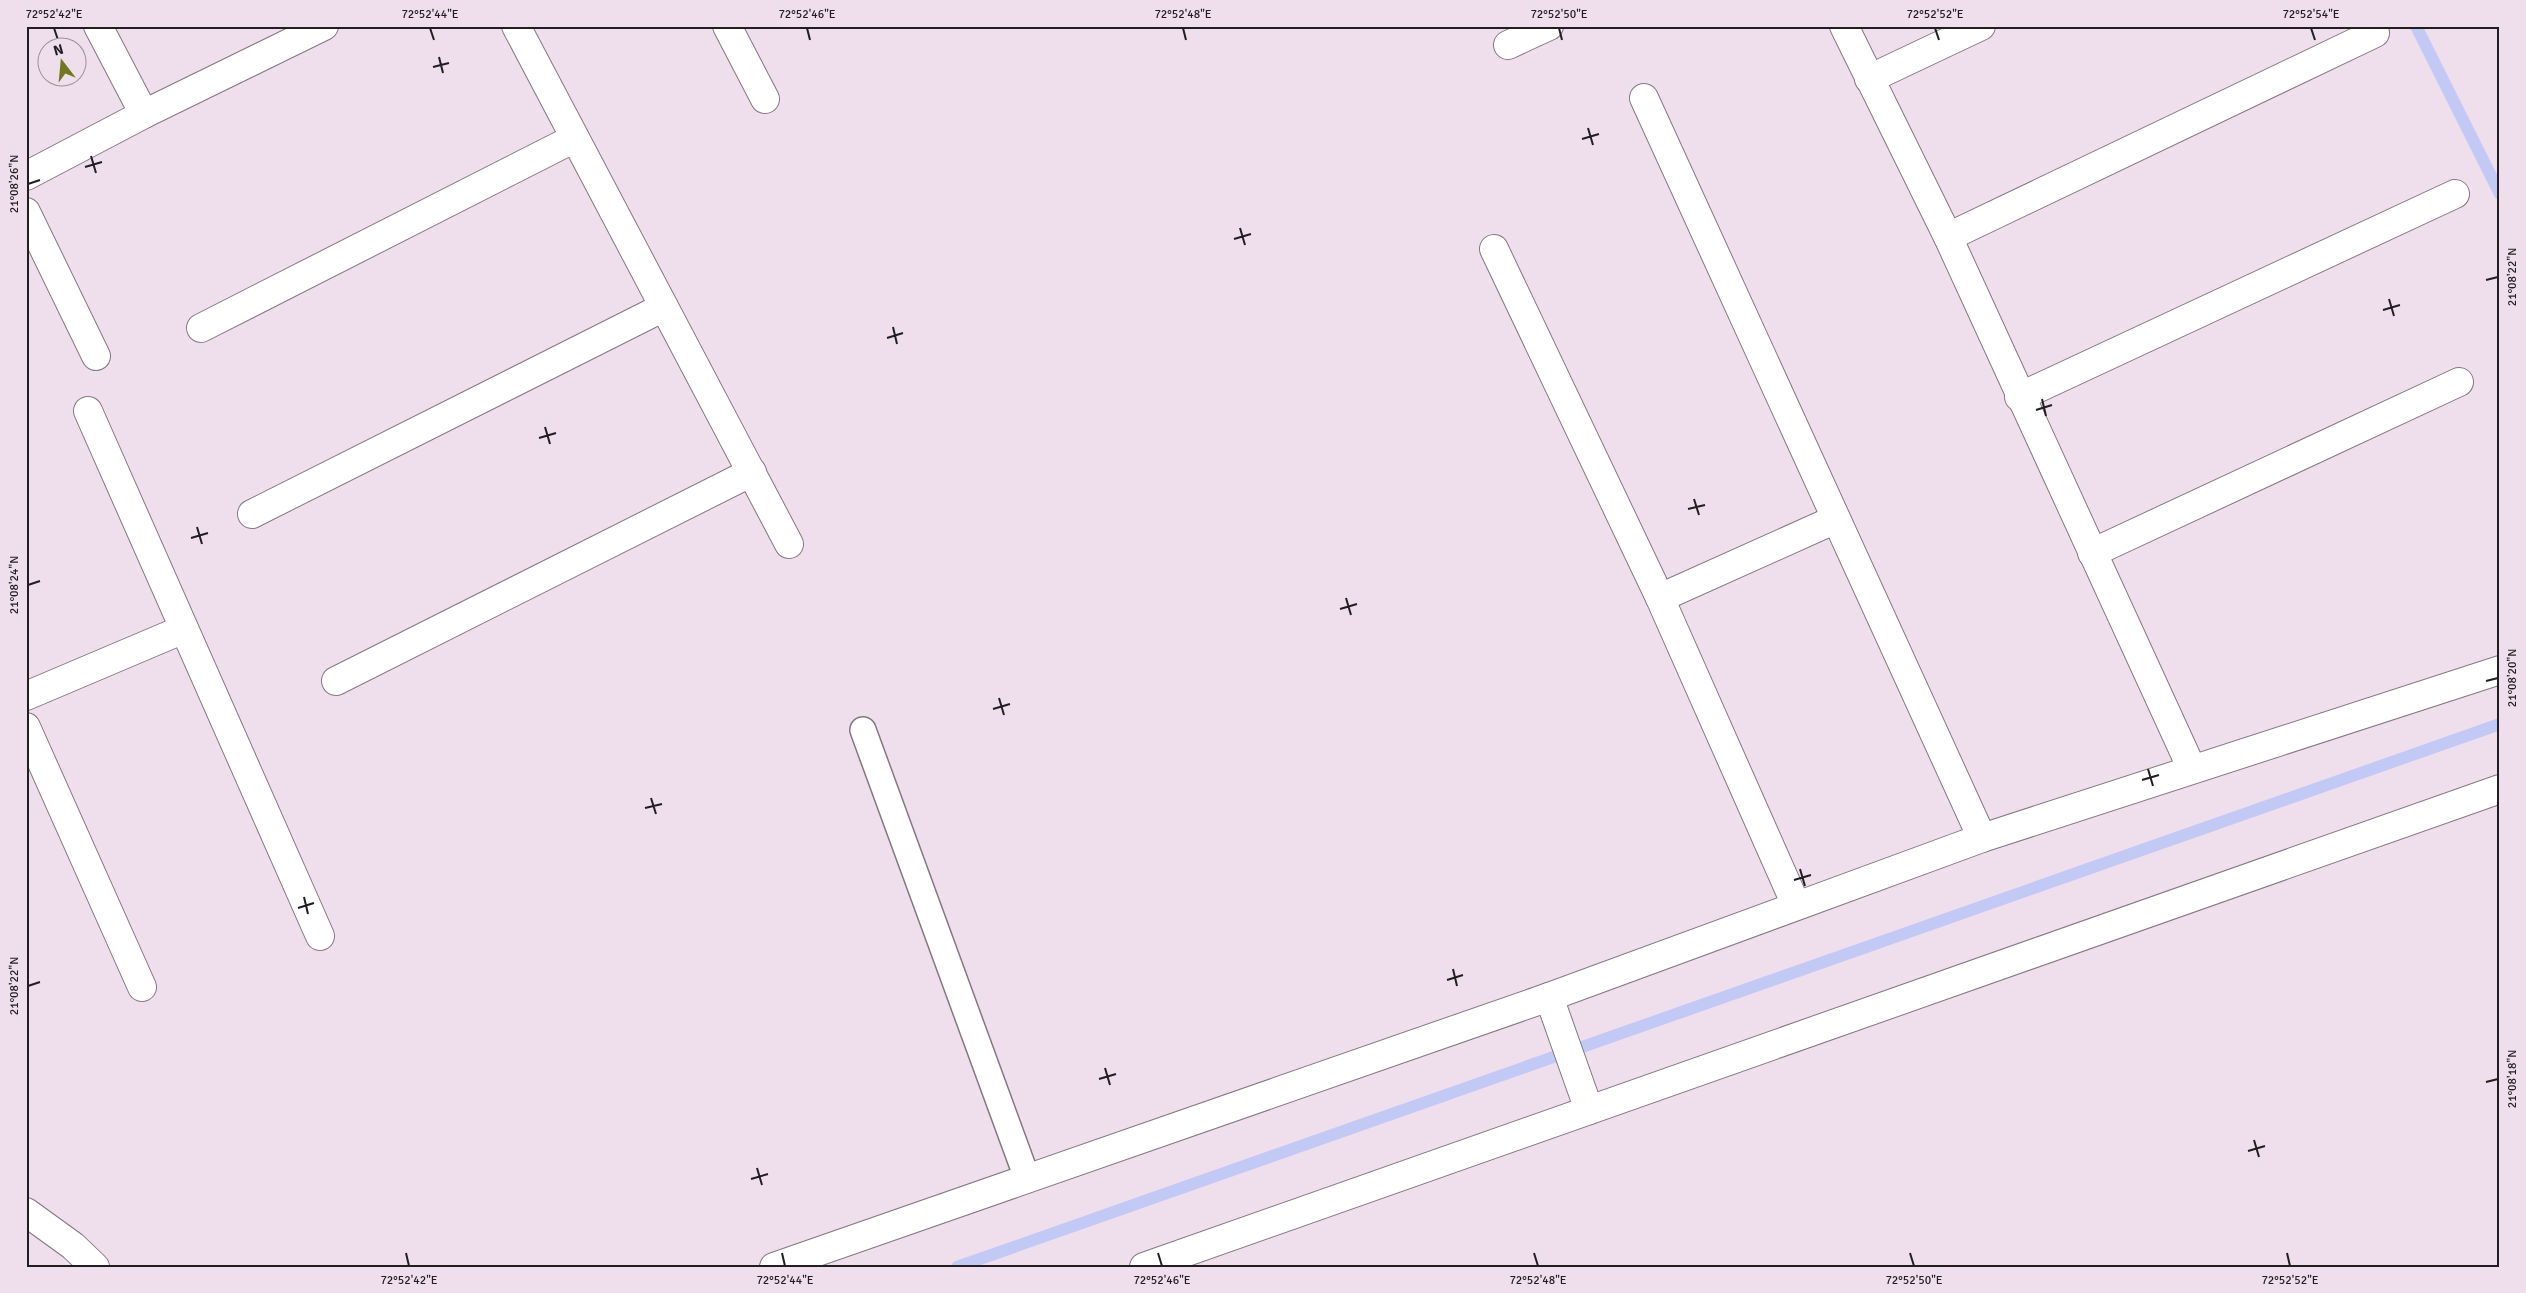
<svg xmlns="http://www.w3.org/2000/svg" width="2526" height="1293" viewBox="0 0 2526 1293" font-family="Signika,sans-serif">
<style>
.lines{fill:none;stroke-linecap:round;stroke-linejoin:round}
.stream{stroke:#c2c9f5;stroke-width:12}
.service-casing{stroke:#857782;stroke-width:28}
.minor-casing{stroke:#857782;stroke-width:30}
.tertiary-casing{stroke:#857782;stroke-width:30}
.service{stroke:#fff;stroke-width:25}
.minor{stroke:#fff;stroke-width:28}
.tertiary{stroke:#fff;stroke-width:28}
.ticks{fill:none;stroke:#221d21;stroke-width:2}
.neatline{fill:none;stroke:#221d21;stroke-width:2}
.ticks-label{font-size:12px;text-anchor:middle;fill:#221d21}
</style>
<rect width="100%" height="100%" fill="#efdfec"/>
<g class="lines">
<g class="stream">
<path d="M2416,26L2500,194"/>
<path d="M957,1267L2500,724"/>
</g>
<g class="service-casing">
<path id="service" d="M863,730L1027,1178"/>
</g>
<g class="minor-casing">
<g id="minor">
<path d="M98,26L144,114"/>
<path d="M516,26L789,544"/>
<path d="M727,26L765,99"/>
<path d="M1844,26L1948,237L2192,769"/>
<path d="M1508,45L1549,26"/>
<path d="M1869,79L1981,26"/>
<path d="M1644,98L1982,838"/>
<path d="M26,176L144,114L324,26"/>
<path d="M26,212L96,356"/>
<path d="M1948,237L2375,33"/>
<path d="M1494,249L1660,598L1796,905"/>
<path d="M201,328L575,138"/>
<path d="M2019,397L2455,194"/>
<path d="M88,411L320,936"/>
<path d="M252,514L664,307"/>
<path d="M2092,553L2459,382"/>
<path d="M1660,598L1836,519"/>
<path d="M336,681L752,472"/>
<path d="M26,696L184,629"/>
<path d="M26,727L142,987"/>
<path d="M26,1212L73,1246L95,1267"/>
</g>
</g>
<g class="tertiary-casing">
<g id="tertiary">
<path d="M1549,997L1589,1110"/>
<path d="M774,1267L1549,997L1982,838L2500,670"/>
<path d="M1144,1267L2500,789"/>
</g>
</g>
<use href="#service" class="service"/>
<use href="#minor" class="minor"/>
<use href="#tertiary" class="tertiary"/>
</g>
<path class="ticks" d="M54,28L58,40M430,28L434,40M807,28L810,40M1183,28L1186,40M1559,28L1562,40M1935,28L1939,40M2311,28L2315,40M439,57L443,73M433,67L449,63M1588,128L1593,145M1582,139L1599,134M91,156L96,173M85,167L102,162M28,184L40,180M1240,228L1245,245M1234,239L1251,234M2486,280L2498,277M2389,299L2394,316M2383,310L2400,305M893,327L897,344M887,338L903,333M2042,399L2046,416M2036,410L2052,405M545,427L550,444M539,438L556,433M1694,499L1699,515M1688,509L1705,505M197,527L202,544M191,538L208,533M28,585L40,581M1346,598L1351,615M1340,609L1357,604M2486,681L2498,678M999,698L1004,715M993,709L1010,704M2148,769L2153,786M2142,780L2159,775M651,798L656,814M645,808L662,804M1800,869L1805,886M1794,880L1811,875M304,897L308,914M298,908L314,903M1453,969L1457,986M1447,980L1463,975M28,986L40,982M1105,1068L1110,1085M1099,1079L1116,1074M2486,1082L2498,1079M2254,1140L2259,1157M2248,1151L2265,1146M757,1168L762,1185M751,1179L768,1174M406,1253L409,1266M782,1253L785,1266M1158,1253L1162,1266M1534,1253L1538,1266M1910,1253L1914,1266M2287,1253L2290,1266"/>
<rect width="2526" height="1293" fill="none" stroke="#efdfec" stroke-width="55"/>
<g transform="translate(62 62) rotate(344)"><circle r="24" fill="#efdfec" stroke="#9d919b"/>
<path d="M0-4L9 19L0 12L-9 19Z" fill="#73771f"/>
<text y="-8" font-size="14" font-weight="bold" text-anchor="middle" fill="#221d21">N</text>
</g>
<rect x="28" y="28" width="2470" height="1238" class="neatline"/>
<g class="ticks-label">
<text x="54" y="18">72°52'42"E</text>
<text x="430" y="18">72°52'44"E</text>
<text x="807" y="18">72°52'46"E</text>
<text x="1183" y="18">72°52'48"E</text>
<text x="1559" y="18">72°52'50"E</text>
<text x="1935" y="18">72°52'52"E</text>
<text x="2311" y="18">72°52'54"E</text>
<text transform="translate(14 184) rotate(-90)" y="4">21°08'26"N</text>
<text transform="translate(2512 277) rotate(-90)" y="4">21°08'22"N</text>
<text transform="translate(14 585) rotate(-90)" y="4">21°08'24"N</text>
<text transform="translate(2512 678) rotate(-90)" y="4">21°08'20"N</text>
<text transform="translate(14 986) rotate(-90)" y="4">21°08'22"N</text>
<text transform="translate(2512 1079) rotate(-90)" y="4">21°08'18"N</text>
<text x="409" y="1284">72°52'42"E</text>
<text x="785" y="1284">72°52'44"E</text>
<text x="1162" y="1284">72°52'46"E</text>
<text x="1538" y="1284">72°52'48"E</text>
<text x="1914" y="1284">72°52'50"E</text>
<text x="2290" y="1284">72°52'52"E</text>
</g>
</svg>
